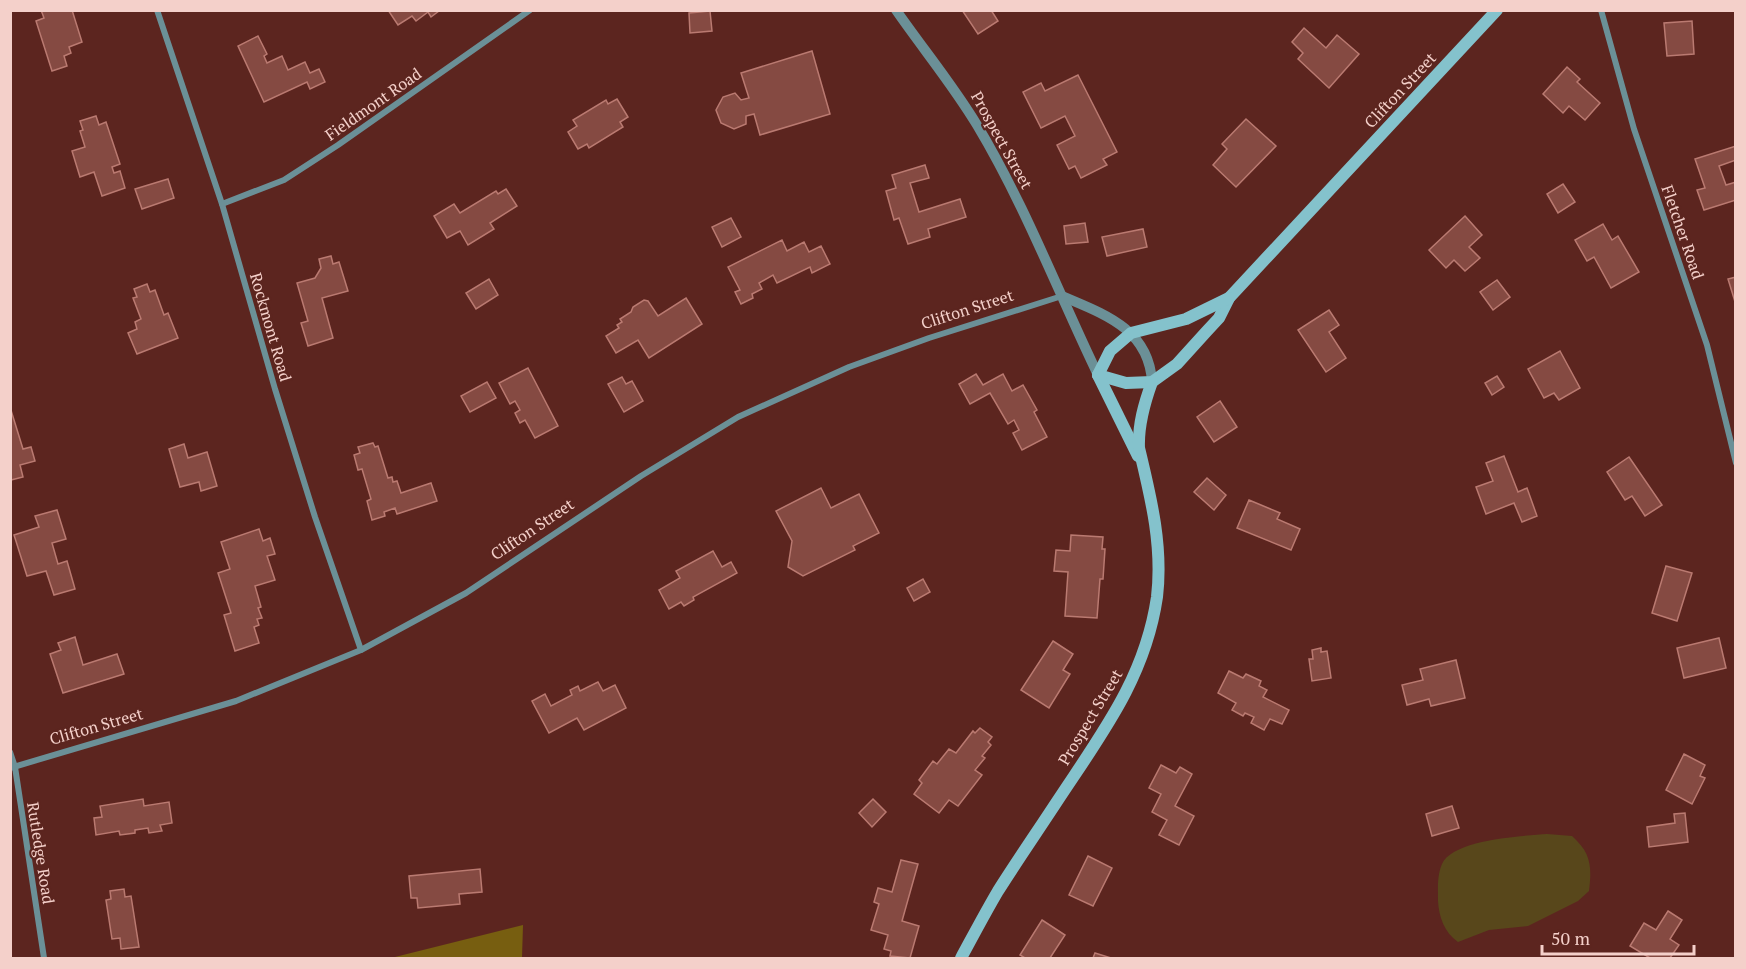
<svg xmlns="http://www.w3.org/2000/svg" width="1746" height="969" viewBox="0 0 1746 969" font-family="'PT Serif',serif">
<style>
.green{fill:#58471b}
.forest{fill:#775e10}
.building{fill:#854a42;stroke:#ba7a71;stroke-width:1.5}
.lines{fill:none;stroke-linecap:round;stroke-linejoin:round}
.minor{stroke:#6b9097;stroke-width:6}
.tertiary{stroke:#6b9097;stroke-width:10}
.secondary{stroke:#84c2cc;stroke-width:12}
.labels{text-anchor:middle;stroke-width:4.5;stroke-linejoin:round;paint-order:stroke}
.street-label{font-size:16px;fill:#f4d0ca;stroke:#5c251f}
</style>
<rect width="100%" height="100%" fill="#5c251f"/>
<path class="green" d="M1547,834L1572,836C1591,853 1592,866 1589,891L1578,901L1528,926L1489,930L1458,942C1444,932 1439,917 1438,901C1438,889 1437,875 1442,864C1453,839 1523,836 1547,834Z"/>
<path class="forest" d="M523,925L522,958H391Z"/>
<g class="building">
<path d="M41,10H72L82,42L69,47L71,53L64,56L67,66L52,71L36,21L44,18Z"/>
<path d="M388,10H438L439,11L431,17L428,12L416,21L412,16L398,25Z"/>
<path d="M962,10H991L998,21L978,34Z"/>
<path d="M710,11L712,31L690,33L689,13Z"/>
<path d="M1692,21L1694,54L1667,56L1664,23Z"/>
<path d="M1304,28L1326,48L1337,35L1359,54L1329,88L1298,59L1303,53L1292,42Z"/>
<path d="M258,36L267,54L264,56L267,63L282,56L288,70L305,62L310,73L319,69L325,82L310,89L307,82L264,102L238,46Z"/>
<path d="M812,51L830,114L760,135L754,114L746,116V124L734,129L721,123L716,110L723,97L735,93L741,100L749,98L741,73Z"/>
<path d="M1567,67L1580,79L1577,82L1600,103L1585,120L1569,106L1563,113L1543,94Z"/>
<path d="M1078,75L1117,152L1103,159L1107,165L1081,178L1075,166L1069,169L1057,145L1075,136L1065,116L1041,128L1023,92L1041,83L1045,91Z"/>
<path d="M617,99L628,117L620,122L623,127L589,148L587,144L578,149L568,132L577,126L573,120L606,100L608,104Z"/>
<path d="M96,116L99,125L106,122L120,164L112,167L114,173L120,171L125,188L102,196L94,172L80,177L72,151L85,147L80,131L83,130L80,121Z"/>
<path d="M1246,119L1276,146L1236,187L1213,165L1227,149L1222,144Z"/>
<path d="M1736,146V160L1719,166L1726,185L1736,182V200L1704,210L1697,190L1705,188L1695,159Z"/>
<path d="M925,165L929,178L910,183L919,212L960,199L966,217L928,229L930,237L908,244L899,218L894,220L886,191L896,188L892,175Z"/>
<path d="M168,179L174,198L142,209L135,189Z"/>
<path d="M1563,184L1575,202L1558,213L1547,194Z"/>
<path d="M506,189L517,206L490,223L494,229L468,245L460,231L447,238L434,216L454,204L460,213L496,191L498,194Z"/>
<path d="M1465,216L1482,235L1469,247L1480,258L1465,271L1454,260L1446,268L1429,250Z"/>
<path d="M731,218L741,237L722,247L712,227Z"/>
<path d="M1085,223L1088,242L1066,244L1064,226Z"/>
<path d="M1603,224L1612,240L1618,236L1639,272L1611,288L1594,257L1587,261L1575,240Z"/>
<path d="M1143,229L1147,247L1107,256L1102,237Z"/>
<path d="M782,240L787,251L804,242L809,252L821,246L830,264L812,273L810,267L777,283L773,275L759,283L762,289L752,294L753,298L741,304L735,292L740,290L728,267Z"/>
<path d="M331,256L333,264L339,262L348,291L322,298L333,338L308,346L301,323L308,321L297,283L315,278L321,268L319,259Z"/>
<path d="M1736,277V305L1728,279Z"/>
<path d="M489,279L498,295L476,309L466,293Z"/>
<path d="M1497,280L1510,297L1493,310L1480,292Z"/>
<path d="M147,284L150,292L155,290L164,315L168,313L178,338L137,354L128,333L137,329L135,322L141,319L133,298L137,297L134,289Z"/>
<path d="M686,298L702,324L649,358L638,340L616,353L606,336L619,328L617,325L622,322L620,319L631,312L633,307L644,300L648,301L658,316Z"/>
<path d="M1329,310L1339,325L1329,332L1346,358L1326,372L1298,330Z"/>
<path d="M1560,351L1580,388L1559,400L1554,393L1544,398L1528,369Z"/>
<path d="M528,368L558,426L535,438L525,420L520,423L515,413L520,410L515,401L510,404L499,383Z"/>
<path d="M976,374L983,385L1003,374L1012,391L1023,385L1037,410L1034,412L1047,437L1022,450L1013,433L1019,430L1014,420L1008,424L990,393L970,404L959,384Z"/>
<path d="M1497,376L1504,387L1492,395L1485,383Z"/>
<path d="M622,377L626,384L632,381L643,401L624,412L608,384Z"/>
<path d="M487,382L496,398L470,412L461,396Z"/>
<path d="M1220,401L1237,427L1214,442L1197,417Z"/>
<path d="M10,407L23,449L31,447L35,461L20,465L23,477L11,480Z"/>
<path d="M373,443L375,447L378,446L388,478L392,477L393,482L397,481L401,493L431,483L437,501L397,514L395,508L384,512L385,516L372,520L367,501L371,499L362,469L358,470L354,455L360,453L358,447Z"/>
<path d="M184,444L188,458L207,452L217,486L201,491L199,482L180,487L169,449Z"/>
<path d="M1504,456L1518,492L1527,488L1537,516L1522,522L1514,503L1486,514L1476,487L1493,481L1486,463Z"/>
<path d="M1629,457L1662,505L1645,516L1632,496L1625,500L1607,472Z"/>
<path d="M1207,478L1226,495L1214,510L1194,492Z"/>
<path d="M821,488L831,508L859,494L879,533L853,546L855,550L803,576L788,567L792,541L776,511Z"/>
<path d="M1249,500L1280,513L1277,519L1300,529L1291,550L1237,528Z"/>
<path d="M57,510L66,539L52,543L58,564L67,561L75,589L54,595L46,571L27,576L14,535L39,527L35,516Z"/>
<path d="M259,529L263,541L270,538L275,554L267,556L275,580L255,586L261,607L258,608L262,618L257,619L259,625L254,627L259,643L235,651L224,615L231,613L218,573L230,569L221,542Z"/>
<path d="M1071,535L1103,537L1102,549H1105L1103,579H1100L1097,618L1065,616L1068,572L1054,571L1056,550L1070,551Z"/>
<path d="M713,551L722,567L731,562L737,573L693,597L694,600L684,606L681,602L669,609L659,590L680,578L676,571Z"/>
<path d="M1666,566L1692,573L1677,621L1652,613Z"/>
<path d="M923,579L930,592L914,601L907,588Z"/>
<path d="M75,637L83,665L117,654L124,674L63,693L50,654L61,650L58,643Z"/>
<path d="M1719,638L1726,668L1684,678L1677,648Z"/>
<path d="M1053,641L1073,654L1063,670L1070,674L1049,708L1021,690Z"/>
<path d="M1321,648V652L1327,651L1331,678L1312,681L1309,659H1313L1312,650Z"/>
<path d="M1456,660L1465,698L1431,706L1429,699L1407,705L1402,685L1423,680L1420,669Z"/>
<path d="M1229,671L1243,678L1246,674L1261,681L1259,686L1267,690L1263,697L1289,710L1282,724L1270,719L1264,730L1251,723L1254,717L1245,713L1243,716L1232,710L1236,703L1218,693Z"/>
<path d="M598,682L603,691L615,685L626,708L584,730L577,718L549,733L532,701L545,694L551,706L572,695L570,690L578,686L580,691Z"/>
<path d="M980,728L992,737L988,742L991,745L982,756L985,758L975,770L982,775L958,806L949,800L939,813L914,794L922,783L919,780L933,761L937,764L949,749L956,753L973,731L975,733Z"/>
<path d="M1684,754L1705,765L1700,776L1705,778L1692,804L1666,790Z"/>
<path d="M1161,765L1176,773L1180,767L1192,774L1175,806L1194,816L1179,845L1159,835L1167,820L1152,812L1161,794L1149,788Z"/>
<path d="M143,799L144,806L169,802L172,823L160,825L162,831L149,833L148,828L135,830V833L120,835L119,831L96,835L94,818L102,817L100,806Z"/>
<path d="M873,799L886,812L872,827L859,813Z"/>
<path d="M1452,806L1459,828L1432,836L1426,814Z"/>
<path d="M1685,813L1688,842L1649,847L1647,827L1675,823L1674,814Z"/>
<path d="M1088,856L1112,868L1093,906L1069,895Z"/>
<path d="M901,860L918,864L902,921L919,926L910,958L890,956L891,951L884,949L888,935L871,930L879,904L874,902L878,888L892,892Z"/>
<path d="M480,869L482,892L459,894L460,904L418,908L417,898H411L409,876Z"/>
<path d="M124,889L125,897L131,896L139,947L121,949L120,938L112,939L106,900L111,899L110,891Z"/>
<path d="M1668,911L1682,920L1670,939L1679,945L1670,958H1650L1630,946L1644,923L1656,930Z"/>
<path d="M1042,920L1065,935L1050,958H1025L1020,955Z"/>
<path d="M1095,953L1111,958H1093Z"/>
</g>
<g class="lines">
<g class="minor">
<path d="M157,10L222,204L275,389L315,517L361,650"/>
<path d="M1601,10L1634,129L1707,345L1736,463"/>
<path d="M222,204L284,180L338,145L530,10"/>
<path d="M10,752L15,767L44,958"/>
<path d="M10,768L236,701L361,650L466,593L641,476L738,417L849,367L929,338L1062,296"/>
</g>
<g class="tertiary">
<path d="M896,10C923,49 953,85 977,125C1025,205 1058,292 1098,375"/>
<path d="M1062,296C1104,314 1149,329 1152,382"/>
</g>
<g class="secondary">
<path d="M1098,375L1126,383L1152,382L1177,364L1206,332L1219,318L1229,298L1497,10"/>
<path d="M1098,375L1110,351L1131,333L1186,319L1229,298"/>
<path d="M1098,375L1138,456"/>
<path d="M961,958C973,936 985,913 998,891C1017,861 1037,832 1056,803C1100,736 1145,679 1157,597C1163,546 1151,498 1139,448C1138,425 1144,404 1152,382"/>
</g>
</g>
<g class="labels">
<g class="street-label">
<text transform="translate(1400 90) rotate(-47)" y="6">Clifton Street</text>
<text transform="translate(373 104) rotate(-35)" y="6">Fieldmont Road</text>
<text transform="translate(1002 140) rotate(61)" y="6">Prospect Street</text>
<text transform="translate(1683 232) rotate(71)" y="6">Fletcher Road</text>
<text transform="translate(967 309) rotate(-18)" y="6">Clifton Street</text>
<text transform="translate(271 327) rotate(74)" y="6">Rockmont Road</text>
<text transform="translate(532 529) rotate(-34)" y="6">Clifton Street</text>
<text transform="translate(1090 717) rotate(-59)" y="6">Prospect Street</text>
<text transform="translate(96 726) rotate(-16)" y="6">Clifton Street</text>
<text transform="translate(41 853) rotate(81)" y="6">Rutledge Road</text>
</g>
</g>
<rect width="1746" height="969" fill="none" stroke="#f4d0ca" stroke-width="24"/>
<path d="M1542 945v9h152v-9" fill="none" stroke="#f4d0ca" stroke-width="3"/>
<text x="1551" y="945" font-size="18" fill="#f4d0ca" stroke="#5c251f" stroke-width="4.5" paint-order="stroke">50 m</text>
</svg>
